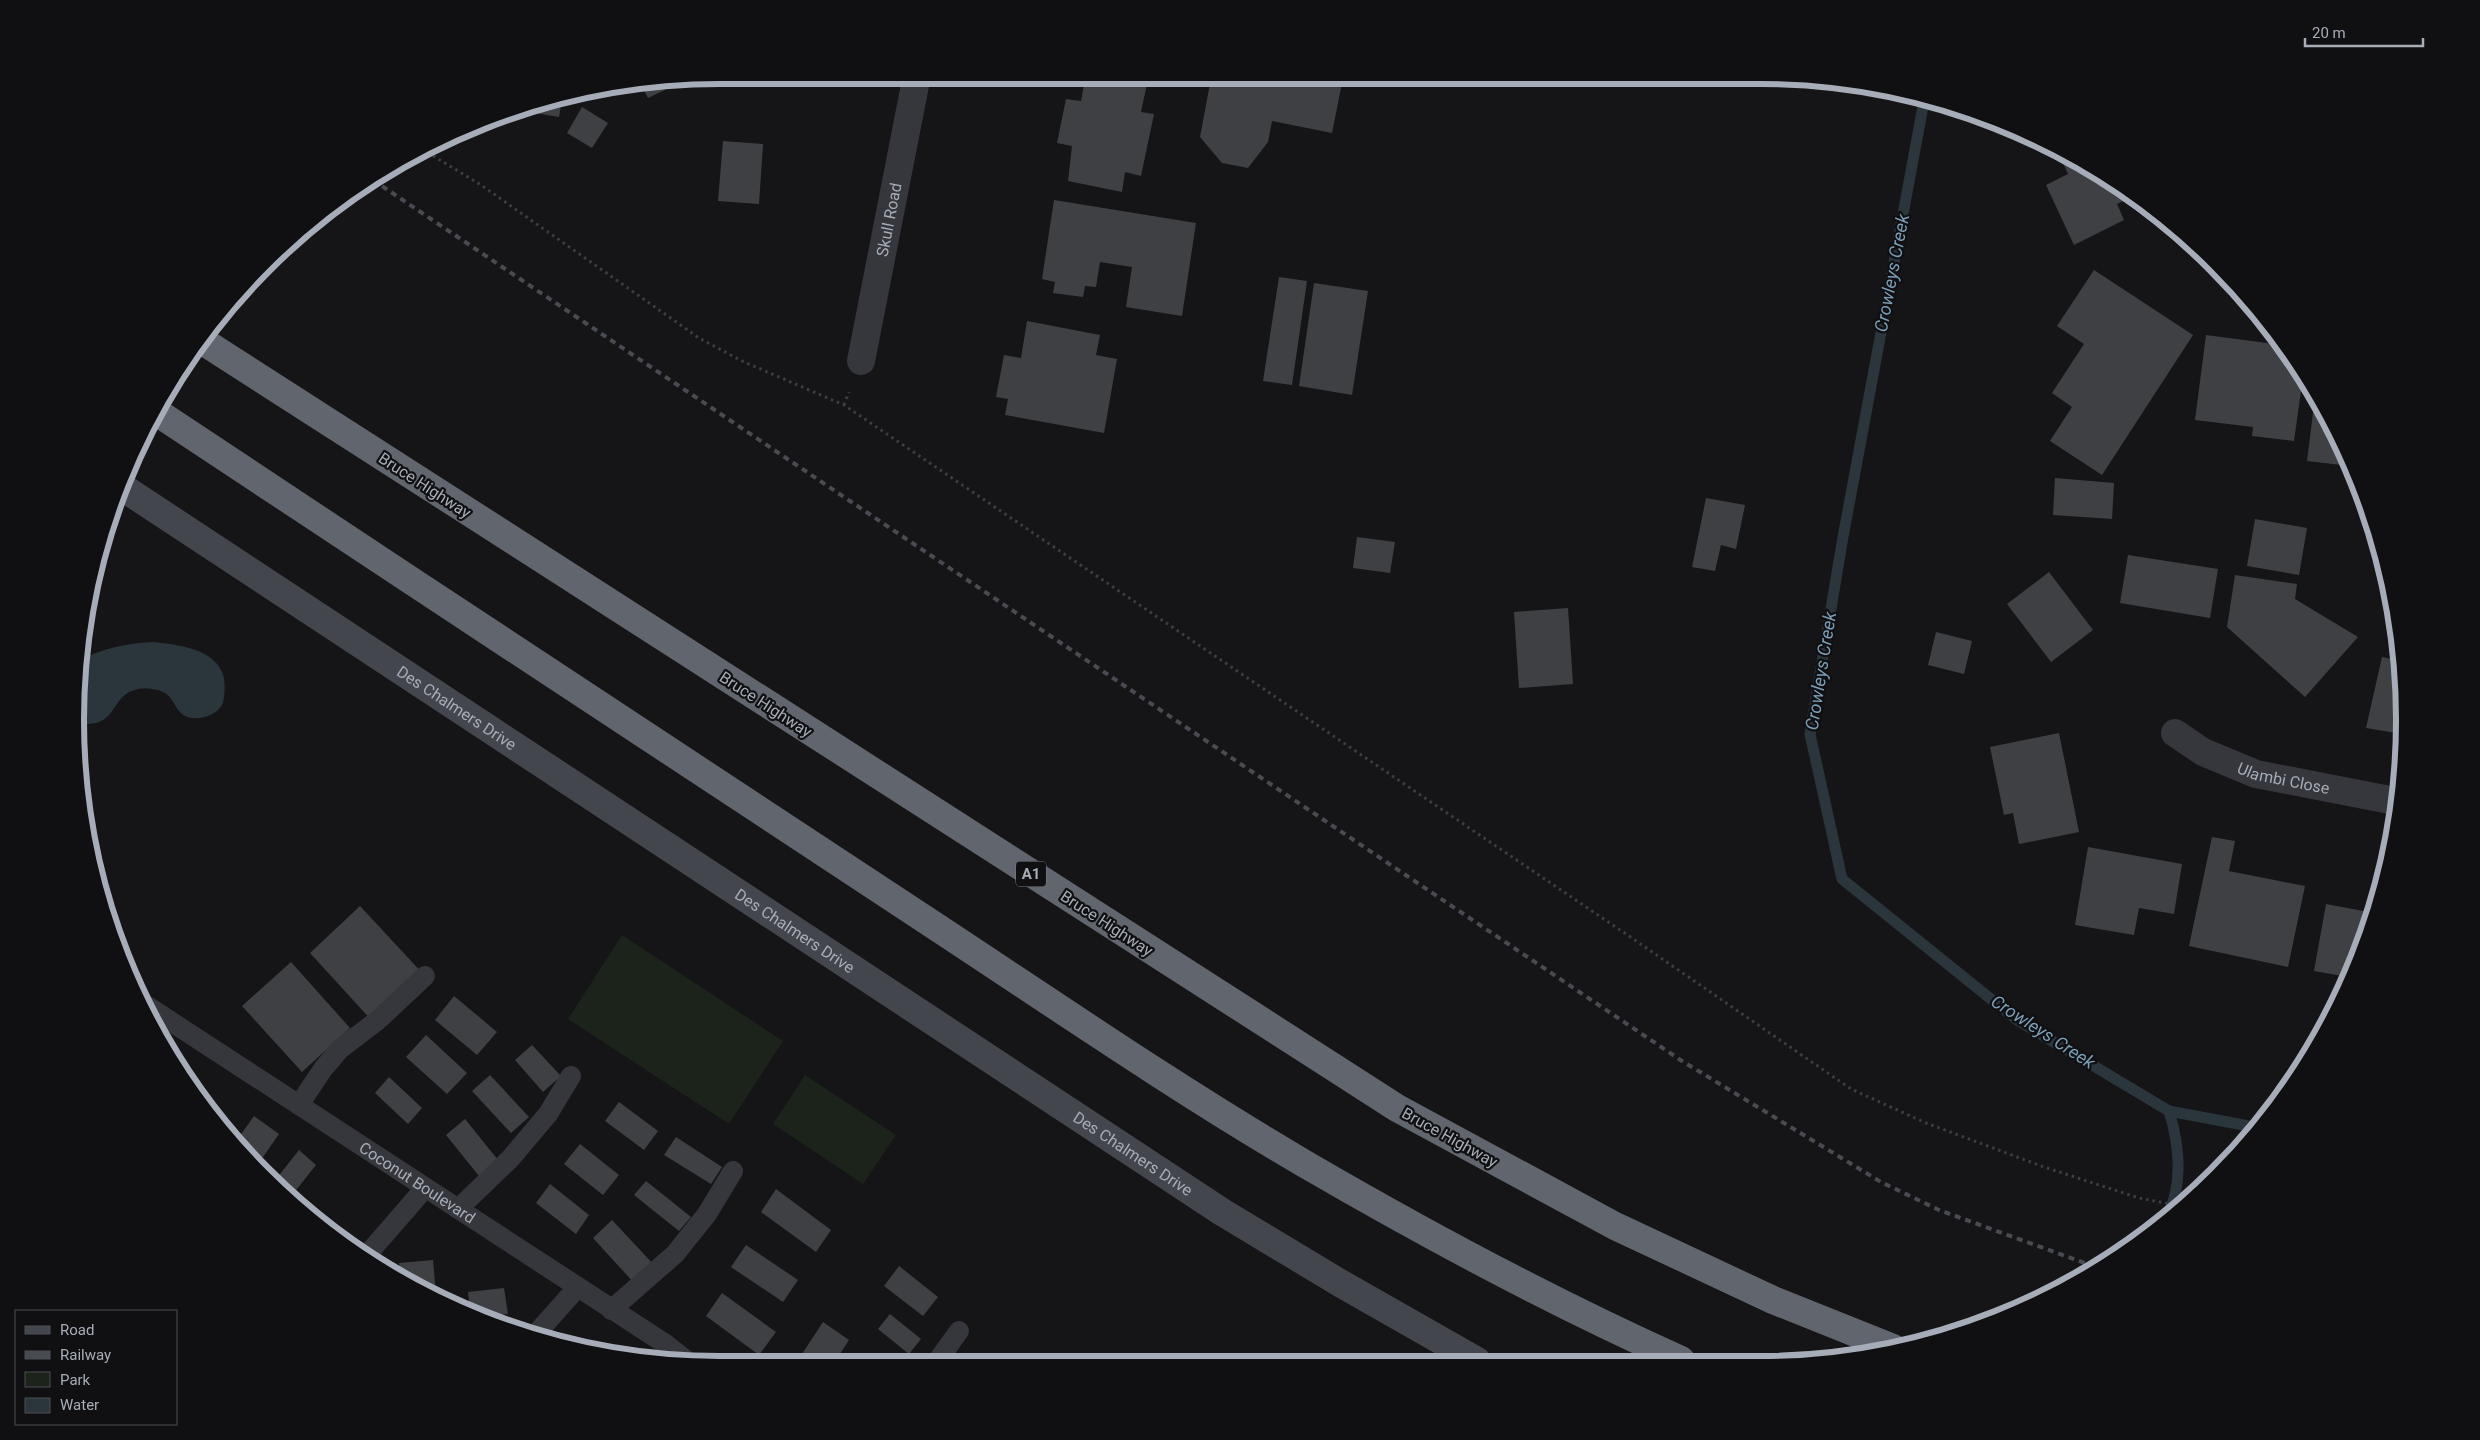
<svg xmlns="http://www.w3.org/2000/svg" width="2480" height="1440" viewBox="0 0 2480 1440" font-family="Roboto,sans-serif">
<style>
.green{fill:#1b231b}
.water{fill:#2a353c}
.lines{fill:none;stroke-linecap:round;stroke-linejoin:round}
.stream{stroke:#2a353c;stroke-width:11}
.building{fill:#3f4044}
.path{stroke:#3c3e44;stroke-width:3;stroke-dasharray:2.5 4;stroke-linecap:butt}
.lane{stroke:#36373d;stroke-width:20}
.street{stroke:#36373d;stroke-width:28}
.secondary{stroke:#44464d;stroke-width:28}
.highway{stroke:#61656e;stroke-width:28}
.rail{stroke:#494b52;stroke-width:4;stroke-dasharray:6 5;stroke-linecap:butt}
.labels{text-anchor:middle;stroke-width:4.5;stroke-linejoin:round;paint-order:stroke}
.shield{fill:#101012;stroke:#797e86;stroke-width:1}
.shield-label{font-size:15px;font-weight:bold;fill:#a6adb8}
.street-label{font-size:16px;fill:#a6adb8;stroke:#101012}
.water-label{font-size:18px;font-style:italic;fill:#7a9eb6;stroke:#101012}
.rim{fill:none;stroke:#a6adb8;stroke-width:6}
</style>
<rect width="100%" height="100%" fill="#151517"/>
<g class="green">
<path d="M622,935L783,1041L729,1124L568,1019Z"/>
<path d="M805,1075L896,1135L863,1184L773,1124Z"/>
</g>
<path class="water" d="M154,642C178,645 217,648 224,678C225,686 225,698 222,705C215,717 193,723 182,714C175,708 173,698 165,693C158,689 143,687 135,690C110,696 117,730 78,723L80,660C104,648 127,643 154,642Z"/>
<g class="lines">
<g class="stream">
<path d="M1924,101L1843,537L1810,734L1842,879L2017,1020L2169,1111L2254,1127"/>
<path d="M2168,1215C2183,1183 2179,1144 2169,1111"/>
</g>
</g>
<g class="building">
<path d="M1211,78H1343L1332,133L1272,121L1268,142L1248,168L1222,163L1200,137Z"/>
<path d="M1085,79H1148L1141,112L1154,114L1141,176L1125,172L1122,192L1068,181L1072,146L1057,143L1066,99L1081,101Z"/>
<path d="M673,80L675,85L648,98L639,81Z"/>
<path d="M562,98L559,117L535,113L537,104Z"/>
<path d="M582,107L608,123L592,148L567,133Z"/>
<path d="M723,141L763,144L759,204L718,201Z"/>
<path d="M2057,150L2083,162L2132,197L2117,204L2124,220L2074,245L2046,185L2068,174Z"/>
<path d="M1054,200L1196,223L1182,316L1126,307L1132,267L1100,262L1096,287L1085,286L1083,297L1053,293L1055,282L1042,279Z"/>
<path d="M2094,270L2193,335L2102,475L2050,441L2072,407L2052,393L2084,344L2057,326Z"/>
<path d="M1279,277L1307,281L1292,385L1263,381Z"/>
<path d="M1314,283L1368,291L1352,395L1299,386Z"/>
<path d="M1027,321L1100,335L1096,355L1117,359L1104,433L1005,415L1008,399L996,397L1004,355L1021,358Z"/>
<path d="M2206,335L2282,345L2303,377L2294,441L2252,436L2253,427L2195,420Z"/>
<path d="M2315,397L2339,435L2350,466L2307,461Z"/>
<path d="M2055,478L2114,483L2112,519L2053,515Z"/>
<path d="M1706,498L1745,505L1736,549L1721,545L1715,571L1692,567Z"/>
<path d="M2255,519L2307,528L2299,575L2247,566Z"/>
<path d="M1357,537L1395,542L1390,573L1353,568Z"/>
<path d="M2128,555L2218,569L2210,618L2120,603Z"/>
<path d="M2049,572L2093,630L2051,662L2007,604Z"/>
<path d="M2235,575L2297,584L2295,599L2358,637L2305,697L2227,627Z"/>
<path d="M1568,608L1573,684L1519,688L1514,612Z"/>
<path d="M1936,632L1972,641L1964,674L1928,665Z"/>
<path d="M2382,657L2401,661L2404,678L2402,734L2366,728Z"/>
<path d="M2059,733L2079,832L2019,844L2013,813L2004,815L1990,747Z"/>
<path d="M2212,837L2235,841L2229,871L2305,886L2288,967L2189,946Z"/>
<path d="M2088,847L2182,864L2174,914L2139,908L2134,935L2075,925Z"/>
<path d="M2326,904L2374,913L2371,928L2348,977L2314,971Z"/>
<path d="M360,906L425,976L374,1023L310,953Z"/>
<path d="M291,962L350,1028L302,1072L242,1006Z"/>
<path d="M454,996L497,1032L477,1055L435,1020Z"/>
<path d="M426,1035L467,1073L447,1094L406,1057Z"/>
<path d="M532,1045L561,1076L543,1092L515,1060Z"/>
<path d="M490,1075L529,1117L511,1133L472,1091Z"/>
<path d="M389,1077L422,1108L408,1124L375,1093Z"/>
<path d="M619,1102L658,1131L644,1150L605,1121Z"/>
<path d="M254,1116L279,1134L256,1167L234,1144Z"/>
<path d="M465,1119L498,1160L479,1176L446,1135Z"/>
<path d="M676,1137L722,1167L711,1184L664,1155Z"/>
<path d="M580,1144L619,1175L603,1195L564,1164Z"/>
<path d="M299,1150L316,1165L289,1199L273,1183Z"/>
<path d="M646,1181L691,1217L679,1231L634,1195Z"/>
<path d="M550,1184L589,1215L576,1234L536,1203Z"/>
<path d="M776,1189L831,1230L816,1252L761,1212Z"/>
<path d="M612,1220L655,1266L635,1284L593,1238Z"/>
<path d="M746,1245L798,1280L783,1302L731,1267Z"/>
<path d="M433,1260L436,1295L401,1280L399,1263Z"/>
<path d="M899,1266L938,1297L923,1316L884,1286Z"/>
<path d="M504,1288L508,1314L488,1316L470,1309L468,1292Z"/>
<path d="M722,1293L776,1332L759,1355L706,1316Z"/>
<path d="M890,1314L921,1339L909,1354L878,1329Z"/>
<path d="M823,1322L849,1340L834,1363H796Z"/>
<path d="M871,1353L886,1363H864Z"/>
</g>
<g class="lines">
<g class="path">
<path d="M422,149L481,185L699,338L742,361L844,405L1626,934L1851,1089L1926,1123L2044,1167L2139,1198L2180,1206"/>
<path d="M844,405L849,392"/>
</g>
<g class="lane">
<path id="s1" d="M141,1002L667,1345L691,1364"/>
<path d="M299,1105L323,1069L340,1049L378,1020L425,976"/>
<path d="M458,1209L510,1159L548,1114L571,1076"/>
<path d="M366,1256L425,1188"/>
<path d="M611,1310L675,1254L707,1214L733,1171"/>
<path d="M535,1335L577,1288"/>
<path d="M936,1363L959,1331"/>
</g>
<g class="street">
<path id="s2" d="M861,361L916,80"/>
<path id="s3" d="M2175,733L2203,752L2256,774L2400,802"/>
</g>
<path class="secondary" id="s4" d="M122,487L1222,1212L1340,1283L1477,1361"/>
<g class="highway">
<path d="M201,340L1397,1108L1615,1226L1773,1300L1893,1348"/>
<path d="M155,411C414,582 672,755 932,924C1055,1005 1177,1089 1305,1164C1427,1235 1552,1302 1681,1360"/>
</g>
<path class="rail" d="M373,180L1682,1061L1881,1182L1939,1210L2096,1267"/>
</g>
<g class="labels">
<rect class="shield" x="1016" y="861.5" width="30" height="25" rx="4"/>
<g class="shield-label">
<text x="1031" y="879">A1</text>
</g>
<g class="street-label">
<text dy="6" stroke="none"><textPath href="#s2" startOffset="144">Skull Road</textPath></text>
<text transform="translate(425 485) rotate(33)" y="6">Bruce Highway</text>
<text transform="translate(766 704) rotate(33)" y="6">Bruce Highway</text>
<text dy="6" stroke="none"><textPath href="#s4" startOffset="401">Des Chalmers Drive</textPath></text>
<text dy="6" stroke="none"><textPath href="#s3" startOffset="119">Ulambi Close</textPath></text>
<text transform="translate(1107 923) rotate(33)" y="6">Bruce Highway</text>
<text dy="6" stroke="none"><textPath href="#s4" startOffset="806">Des Chalmers Drive</textPath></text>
<text transform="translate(1450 1137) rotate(29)" y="6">Bruce Highway</text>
<text dy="6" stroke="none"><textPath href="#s4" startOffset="1211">Des Chalmers Drive</textPath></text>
<text dy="6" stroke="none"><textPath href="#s1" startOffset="330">Coconut Boulevard</textPath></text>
</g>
<g class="water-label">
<text transform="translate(1892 273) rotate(-79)" y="6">Crowleys Creek</text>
<text transform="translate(1821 671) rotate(-81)" y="6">Crowleys Creek</text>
<text transform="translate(2043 1032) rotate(33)" y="6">Crowleys Creek</text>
</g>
</g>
<path d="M0 0H2480V1440H0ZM720 84H1760A636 636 0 0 1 2396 720V720A636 636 0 0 1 1760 1356H720A636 636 0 0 1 84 720V720A636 636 0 0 1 720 84Z" fill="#101012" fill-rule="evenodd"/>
<path class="rim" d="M720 84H1760A636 636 0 0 1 2396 720V720A636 636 0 0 1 1760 1356H720A636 636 0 0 1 84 720V720A636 636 0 0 1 720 84Z"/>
<rect x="15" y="1310" width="162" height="115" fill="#101012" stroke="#4c4f54"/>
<rect x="25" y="1326" width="25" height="8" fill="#44464d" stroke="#4c4f54"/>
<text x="60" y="1335" font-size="15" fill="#a6adb8">Road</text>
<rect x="25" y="1351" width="25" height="8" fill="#494b52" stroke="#4c4f54"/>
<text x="60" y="1360" font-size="15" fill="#a6adb8">Railway</text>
<rect x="25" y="1372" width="25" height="15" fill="#1b231b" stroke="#4c4f54"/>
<text x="60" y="1385" font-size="15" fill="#a6adb8">Park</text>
<rect x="25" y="1398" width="25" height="15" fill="#2a353c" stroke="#4c4f54"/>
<text x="60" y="1410" font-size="15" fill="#a6adb8">Water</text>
<path d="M2305 38v8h118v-8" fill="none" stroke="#a6adb8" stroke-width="2.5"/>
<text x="2312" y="38" font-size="15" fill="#a6adb8" stroke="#101012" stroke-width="4" paint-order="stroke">20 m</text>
</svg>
